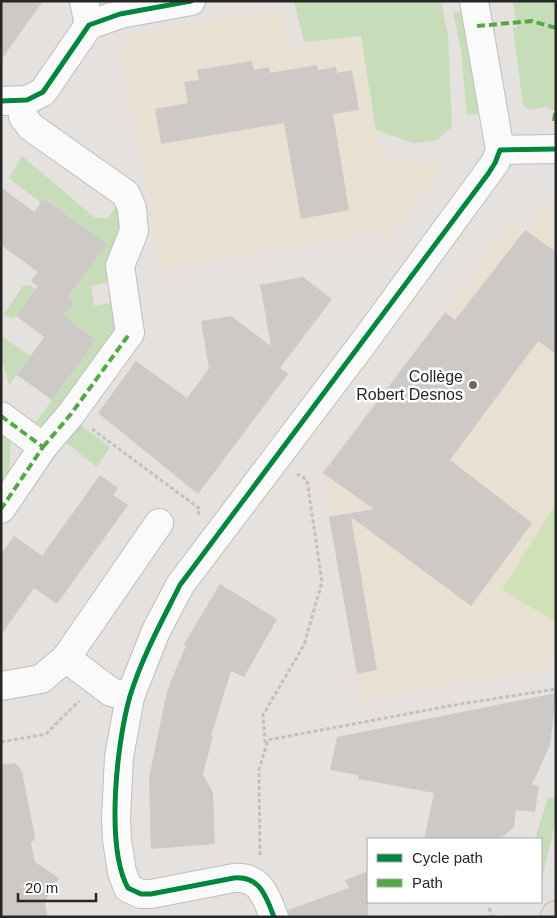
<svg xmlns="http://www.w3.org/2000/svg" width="557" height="918" viewBox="0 0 557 918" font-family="Arial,sans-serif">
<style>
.education{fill:#e7e0d3}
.green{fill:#c7ddb9}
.pitch{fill:#d1e1b7}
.building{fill:#ccc9c7}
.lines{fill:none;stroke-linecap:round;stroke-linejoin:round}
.minor-casing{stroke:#bebdbf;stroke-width:30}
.major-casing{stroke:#bebdbc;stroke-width:30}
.path{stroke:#c2c1c1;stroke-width:3;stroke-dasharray:4 2.5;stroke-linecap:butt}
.minor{stroke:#fbfafa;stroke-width:28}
.major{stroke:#e3dfd3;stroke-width:28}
.tram{stroke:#dcdcdd;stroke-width:1}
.quiet{stroke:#53aa44;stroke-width:4;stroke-dasharray:8 4;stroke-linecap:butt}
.cycleway-casing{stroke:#fff;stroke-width:8}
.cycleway{stroke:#00873e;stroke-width:5}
.poi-dot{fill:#696867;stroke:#fff;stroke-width:2}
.labels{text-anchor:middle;stroke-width:5;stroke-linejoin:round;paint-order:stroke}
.poi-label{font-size:16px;fill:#272727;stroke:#fff;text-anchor:end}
</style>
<rect width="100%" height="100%" fill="#e4e1de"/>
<g class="education">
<path d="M282,9L288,46L361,35L380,153L413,165L439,160V173L387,243L373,232L160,270L120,44L129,35Z"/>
<path d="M556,192V654L548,667L361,701L322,474L445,312L508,223L522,234L525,230L528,231Z"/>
</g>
<g class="green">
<path d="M294,1H441L448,36L452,127L437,140L414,143L376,130L361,36L304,42Z"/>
<path d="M513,1H556V112L546,107L531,110L523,106L513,28L517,27Z"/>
<path d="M462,11L480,114L467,115L461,51L453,12Z"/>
<path d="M22,156L95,218H108L119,203L122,236L110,282L91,286L94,306L114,302L122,331L49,431L36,422L96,340L74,323L62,320L74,302L68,297L107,244L45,198L41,203L9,178Z"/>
<path d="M30,285L36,290L16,316L11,319L4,314L23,286Z"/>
<path d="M1,336L31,356L9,385L1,353Z"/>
<path d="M75,421L110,447L97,467L63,440Z"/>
<path d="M1,430L11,437L9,477L1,489Z"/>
<path d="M548,797L556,798V819L541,884V839H535Z"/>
</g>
<path class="pitch" d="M556,503V622L502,590Z"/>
<g class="building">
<path d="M1,1H43L1,60Z"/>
<path d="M252,61L254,70L269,67L270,73L317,65L318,70L336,67L337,73L352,70L359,110L333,114L349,210L301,219L284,123L161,144L155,109L188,103L184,82L199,80L197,70Z"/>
<path d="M1,187L34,212L44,198L107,244L68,297L74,302L64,316L96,340L52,400L17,375L44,337L16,316L38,286L31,281L38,272L1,245Z"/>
<path d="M525,230L556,252V354L538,341L450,460L532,523L471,606L351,517L377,670L357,674L329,517L374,509L323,473L445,312L455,320Z"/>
<path d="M303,277L332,299L280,368L288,374L198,494L98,413L136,361L187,398L209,369L201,321L231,316L271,346L260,285Z"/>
<path d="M100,475L118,488L113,495L128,505L57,604L34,588L1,635V554L14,536L42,556Z"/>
<path d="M220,584L277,619L244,677L231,671L211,736H213L203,774L213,793L215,844L151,849L149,778L165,700L170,683L186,646L184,644Z"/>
<path d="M556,693L550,745L532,785L539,786L535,812L516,810L514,827L500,839H424L434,793L358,779V775L330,770L337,737Z"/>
<path d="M15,763L22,771L35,837L31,844L35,862L59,878L45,901L47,917H1V765Z"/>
<path d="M368,871V917H289L288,910L349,888L345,880Z"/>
</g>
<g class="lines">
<g class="minor-casing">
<g id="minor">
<path d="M84,1L89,25"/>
<path d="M1,101L27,100L43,92L89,25L120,14L191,1"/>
<path d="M22,101L23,117L31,127L126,194L132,208L134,231L120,266L130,333L71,414L43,447"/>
<path d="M500,150L556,149"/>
<path d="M1,416L43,447L1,509"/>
<path d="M66,658L111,692L130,697"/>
<path d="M1,686L41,679L66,658L159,523"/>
<path d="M274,917C266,896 260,876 234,878L151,894H141L128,888L122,872L117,840L116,818L119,757L130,697L155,633L180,585L364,342L495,163L500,150L474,1"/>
</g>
</g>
<g class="major-casing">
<path id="major" d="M555,917L556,915"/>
</g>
<g class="path">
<path d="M92,429L200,509L197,517"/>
<path d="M1,742L46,734L79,701"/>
<path d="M265,743L263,715L304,645L322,582L307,480L297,474"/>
<path d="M260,855L259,770L268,740L460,704L556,689"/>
<path d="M489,908L492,917"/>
</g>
<use href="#minor" class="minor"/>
<use href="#major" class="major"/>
<g class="tram">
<path d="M541,899L556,895"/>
<path d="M485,917L530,902"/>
<path d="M529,917L556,909"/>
</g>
<g class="quiet">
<path d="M477,26L532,21L556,28"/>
<path d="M554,121L556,108"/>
<path d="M1,416L43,447L1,509"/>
<path d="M43,447L71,414L130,333"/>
</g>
<g class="cycleway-casing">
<g id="cycleway">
<path d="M1,101L27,100L43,92L89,25L120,14L191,1"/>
<path d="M274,917C266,896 260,876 234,878L151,894H141L128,888C105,846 117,741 130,696C142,657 162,621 180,585L488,174L495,163L500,150L556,149"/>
</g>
</g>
<use href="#cycleway" class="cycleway"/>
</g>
<circle class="poi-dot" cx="473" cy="385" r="5"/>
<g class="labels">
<g class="poi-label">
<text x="463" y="382">Collège<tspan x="463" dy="18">Robert Desnos</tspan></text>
</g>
</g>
<rect width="557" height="918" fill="none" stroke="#272727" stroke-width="5"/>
<rect x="367" y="838" width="175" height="65" fill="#ffffff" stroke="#a9a9a9"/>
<rect x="377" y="854" width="25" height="8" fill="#00873e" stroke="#a9a9a9"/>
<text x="412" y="863" font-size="15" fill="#272727">Cycle path</text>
<rect x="377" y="879" width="25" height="8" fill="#53aa44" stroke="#a9a9a9"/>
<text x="412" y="888" font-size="15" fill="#272727">Path</text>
<path d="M18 893v8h78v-8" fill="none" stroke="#272727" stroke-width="2.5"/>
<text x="25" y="893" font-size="15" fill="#272727" stroke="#ffffff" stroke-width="4" paint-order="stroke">20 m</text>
</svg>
